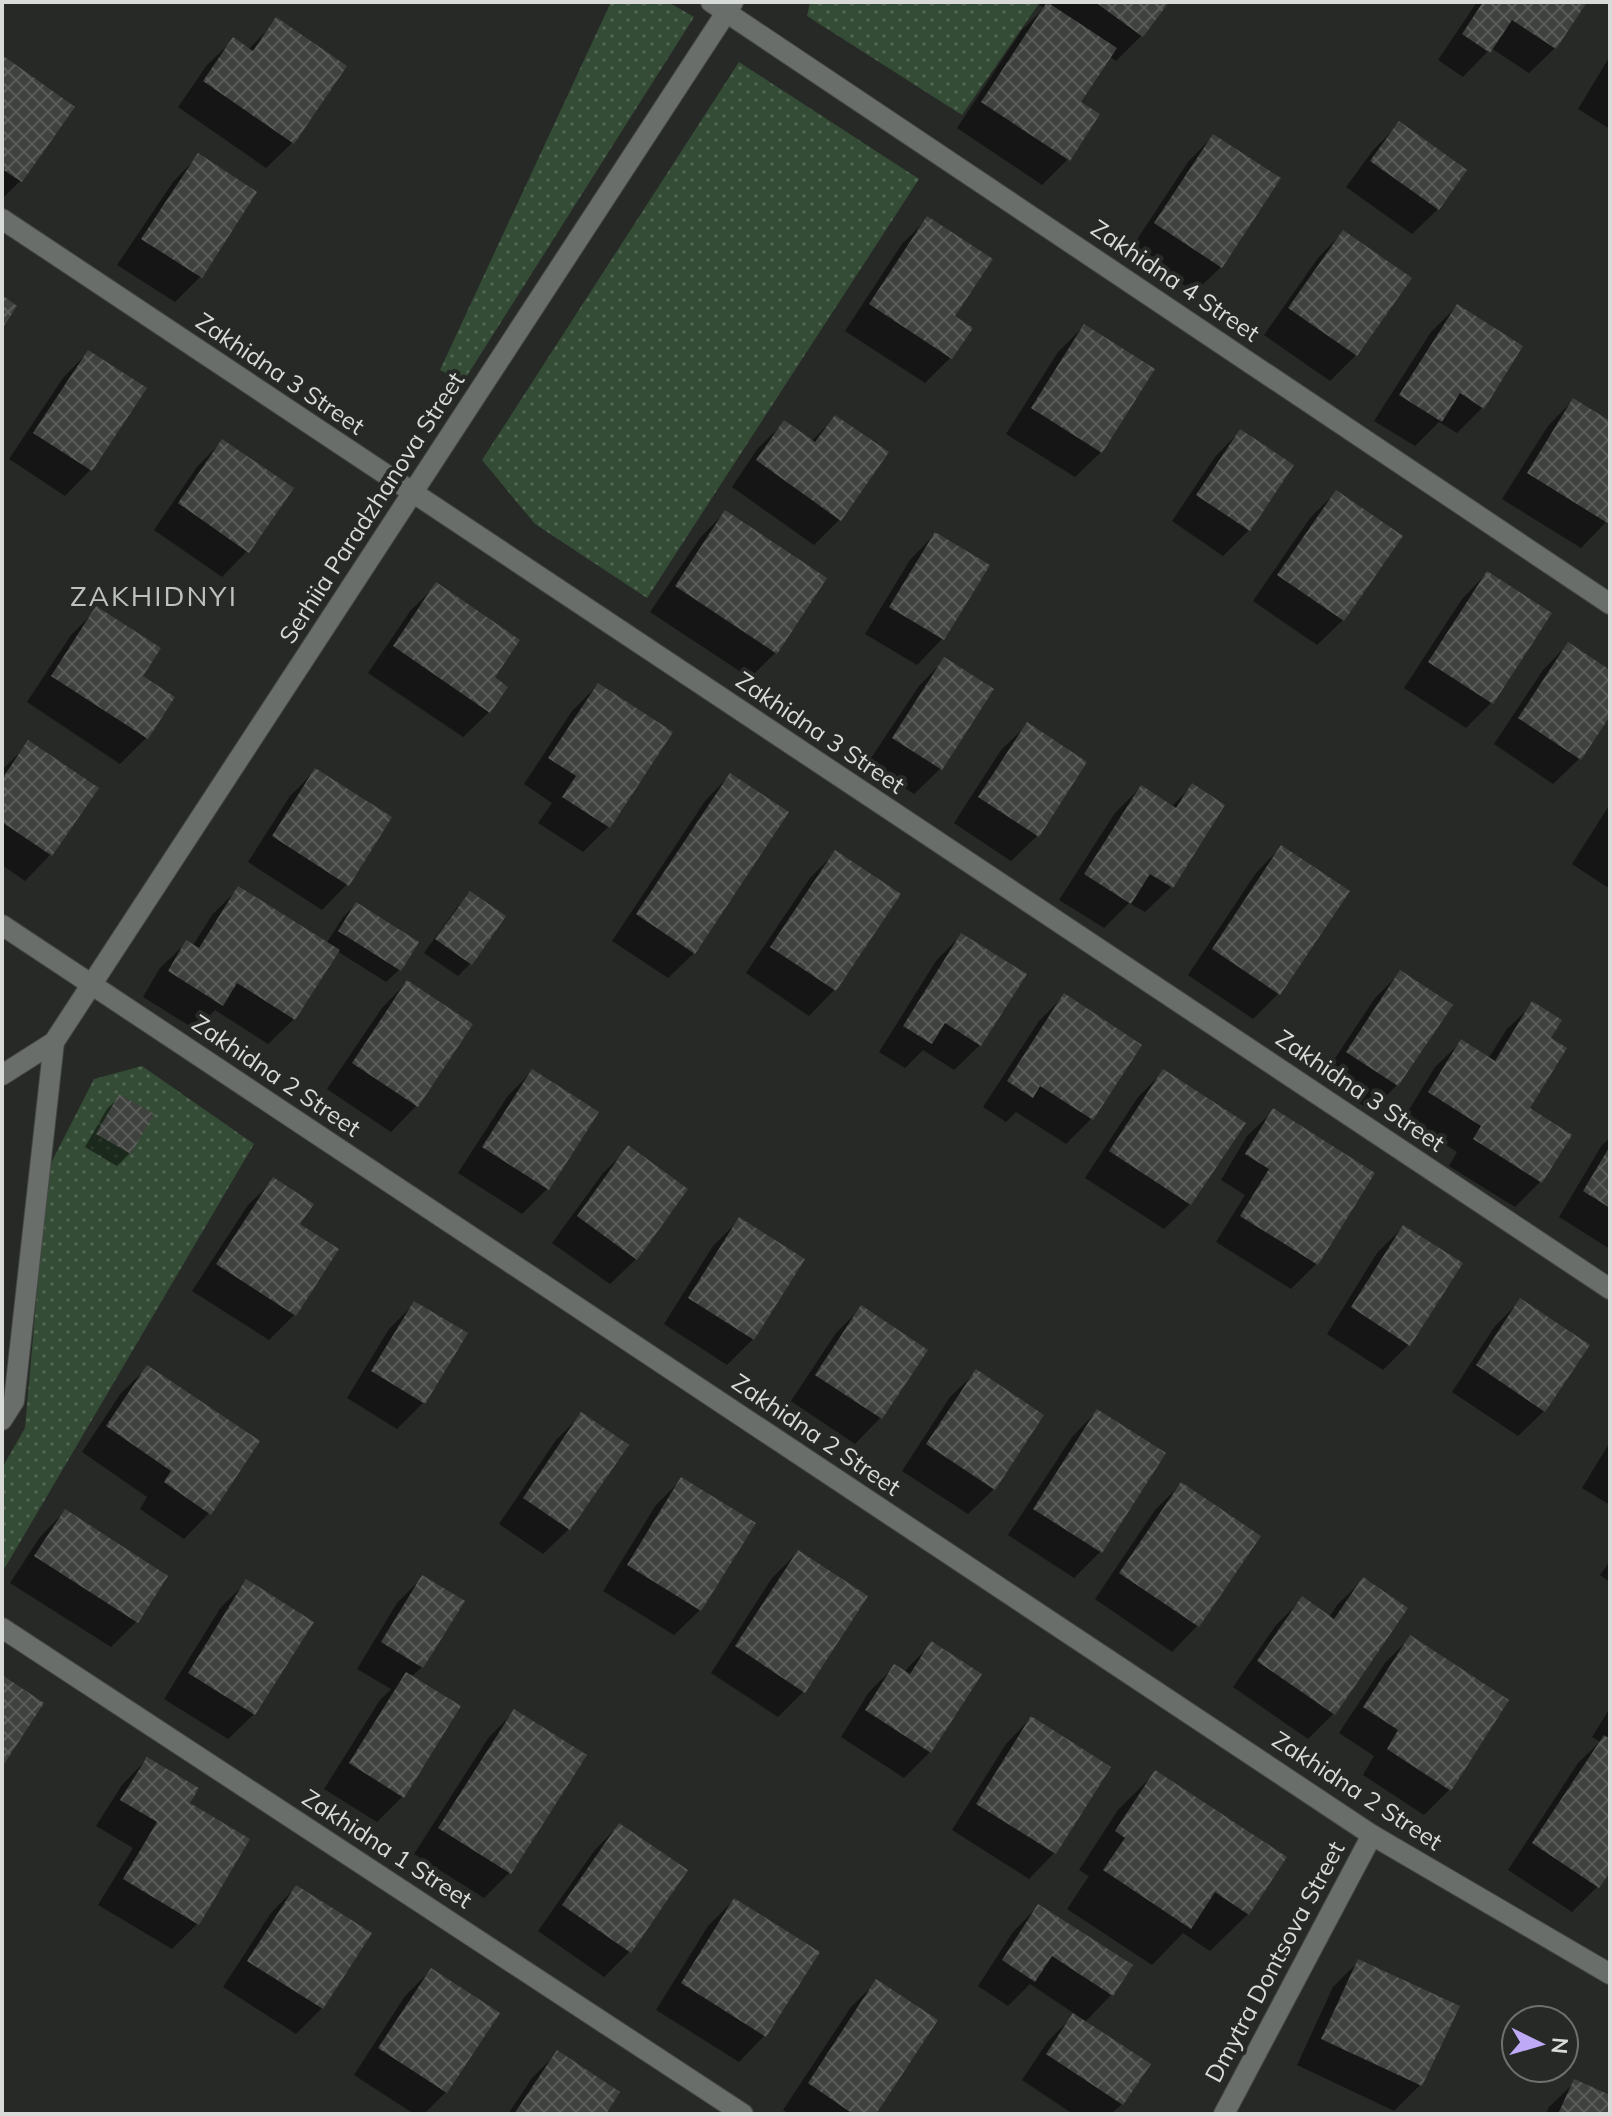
<svg xmlns="http://www.w3.org/2000/svg" width="1612" height="2116" viewBox="0 0 1612 2116" font-family="Mulish,sans-serif">
<style>
.grass{fill:url(#grass-dots)}
.shadow{fill:#0007}
.building{fill:url(#building-cross-hatch)}
.lines{fill:none;stroke-linecap:round;stroke-linejoin:round}
.minor-casing{stroke:#444644;stroke-width:22}
.minor{stroke:#6a6e6b;stroke-width:20}
.labels{text-anchor:middle;stroke-width:8;stroke-linejoin:round;paint-order:stroke}
.street-label{font-size:24px;fill:#d9dbd9;stroke:#262926}
.quarter-label{font-size:28px;letter-spacing:2px;fill:#bec2be;stroke:#262926}
</style>
<defs>
<pattern id="grass-dots" width="8" height="8" patternUnits="userSpaceOnUse" patternTransform="scale(2)"><rect width="8" height="8" fill="#344c35"/><path d="M2 2h.1M6 6h.1" fill="none" stroke="#516552" stroke-width="1.8" stroke-linecap="round"/></pattern>
<pattern id="building-cross-hatch" width="8" height="8" patternUnits="userSpaceOnUse" patternTransform="scale(2)"><rect width="8" height="8" fill="#3e413e"/><path d="M0 0l8 8M0 8l8-8" fill="none" stroke="#595c59"/></pattern>
</defs>
<rect width="100%" height="100%" fill="#262926"/>
<g class="grass">
<path d="M611,2H668L694,17L463,382L440,370Z"/>
<path d="M810,2H1040L962,115L807,16Z"/>
<path d="M739,62L919,179L647,598L535,524L482,460Z"/>
<path d="M142,1066L254,1144L3,1571L2,1468L25,1428L48,1169L94,1079Z"/>
</g>
<g class="shadow">
<path d="M1041,2H1166L1142,35L1116,61L1109,56L1078,103L1068,159L1042,185L957,128L1022,30L1044,8L1039,5Z"/>
<path d="M1477,2H1585L1555,48L1529,73L1491,48L1463,77L1438,60Z"/>
<path d="M277,20L344,67L292,143L266,168L178,107L207,65L233,40L248,50Z"/>
<path d="M1610,56V129L1578,109Z"/>
<path d="M2,58L72,107L20,181L2,199Z"/>
<path d="M1399,124L1438,209L1412,234L1346,187L1374,149Z"/>
<path d="M1213,136L1221,267L1195,292L1130,250L1188,162Z"/>
<path d="M198,156L200,277L175,302L117,265L173,182Z"/>
<path d="M928,218L952,317L950,358L925,383L845,331L902,244Z"/>
<path d="M1343,232L1356,355L1330,381L1264,335L1318,258Z"/>
<path d="M1457,306L1482,408L1457,433L1439,422L1415,446L1374,421L1431,332Z"/>
<path d="M1084,326L1101,452L1075,477L1006,434L1058,352Z"/>
<path d="M88,352L144,389L90,470L65,496L9,459L63,378Z"/>
<path d="M1573,400L1610,423V518L1581,548L1502,499L1548,426Z"/>
<path d="M835,417L840,519L814,545L732,487L758,448L784,423L811,442Z"/>
<path d="M1240,431L1249,530L1223,556L1172,521L1215,457Z"/>
<path d="M222,441L247,551L222,577L154,530L197,467Z"/>
<path d="M1336,492L1343,620L1317,645L1253,601L1310,518Z"/>
<path d="M725,512L775,653L750,678L650,612L700,538Z"/>
<path d="M935,534L987,566L942,639L917,665L865,634L910,560Z"/>
<path d="M1487,573L1549,614L1491,703L1466,728L1404,688L1462,599Z"/>
<path d="M437,585L492,677L489,712L463,737L368,673L411,610Z"/>
<path d="M97,609L140,677L172,698L146,738L120,764L27,702L71,635Z"/>
<path d="M1568,644L1610,672V712L1579,759L1553,784L1494,744L1543,670Z"/>
<path d="M944,660L991,690L940,769L914,794L867,764L919,686Z"/>
<path d="M598,685L670,733L608,827L583,852L538,823L552,803L524,784L572,711Z"/>
<path d="M1027,725L1037,836L1011,861L954,823L1001,750Z"/>
<path d="M29,743L96,789L50,855L25,881L2,865V770Z"/>
<path d="M316,770L347,884L322,910L248,862L290,796Z"/>
<path d="M730,775L694,953L668,978L612,941L705,801Z"/>
<path d="M1192,786L1223,805L1171,887L1145,912L1129,903L1104,928L1059,900L1115,813L1141,787L1171,807Z"/>
<path d="M1610,804V889L1572,864Z"/>
<path d="M1281,847L1347,892L1278,994L1253,1019L1188,975L1256,873Z"/>
<path d="M836,852L898,894L834,990L809,1016L746,973L810,878Z"/>
<path d="M238,889L326,944L343,917L356,904L399,970L386,982L337,951L294,1019L268,1044L215,1010L196,1030L143,997L160,968L186,943L192,947L212,915Z"/>
<path d="M471,893L504,917L470,964L458,976L424,953L458,906Z"/>
<path d="M961,935L980,1045L954,1070L923,1050L905,1068L879,1052L936,961Z"/>
<path d="M1400,973L1450,1005L1397,1085L1371,1111L1322,1078L1375,998Z"/>
<path d="M407,982L470,1025L416,1106L391,1132L327,1089L382,1008Z"/>
<path d="M1064,996L1091,1119L1066,1144L1016,1112L1006,1122L983,1107L1039,1021Z"/>
<path d="M1533,1004L1548,1038L1527,1109L1540,1182L1515,1207L1449,1166L1457,1152L1404,1118L1435,1067L1461,1042L1488,1059L1507,1029Z"/>
<path d="M532,1071L547,1189L522,1214L458,1173L507,1097Z"/>
<path d="M1163,1072L1190,1204L1164,1229L1085,1178L1138,1097Z"/>
<path d="M120,1096L130,1153L117,1166L85,1147L107,1109Z"/>
<path d="M1273,1111L1316,1264L1291,1289L1216,1242L1245,1195L1221,1180L1247,1136Z"/>
<path d="M1610,1138V1249L1559,1217L1602,1145Z"/>
<path d="M629,1148L636,1259L610,1284L552,1243L603,1173Z"/>
<path d="M274,1180L297,1225L294,1315L269,1340L192,1291L248,1205Z"/>
<path d="M739,1220L753,1339L727,1365L664,1324L713,1246Z"/>
<path d="M1403,1227L1409,1344L1383,1370L1327,1334L1377,1253Z"/>
<path d="M1520,1301L1544,1411L1518,1436L1452,1392L1495,1326Z"/>
<path d="M415,1303L465,1334L423,1403L397,1429L347,1398L389,1329Z"/>
<path d="M861,1308L880,1418L855,1444L791,1401L836,1333Z"/>
<path d="M147,1368L209,1513L184,1539L140,1509L147,1497L82,1452L121,1393Z"/>
<path d="M976,1372L994,1489L968,1514L902,1471L950,1397Z"/>
<path d="M1097,1411L1163,1453L1100,1552L1074,1578L1008,1535L1072,1437Z"/>
<path d="M582,1414L569,1529L543,1554L499,1524L556,1440Z"/>
<path d="M1610,1442V1505L1582,1488Z"/>
<path d="M682,1479L700,1610L674,1635L603,1591L656,1505Z"/>
<path d="M1181,1484L1258,1536L1197,1626L1172,1652L1095,1599L1155,1510Z"/>
<path d="M65,1511L136,1622L111,1647L10,1583L40,1537Z"/>
<path d="M798,1552L804,1691L778,1717L711,1673L772,1578Z"/>
<path d="M1610,1561V1582L1600,1575Z"/>
<path d="M423,1577L422,1667L411,1677L402,1797L377,1822L324,1789L380,1700L391,1689L357,1669L397,1603Z"/>
<path d="M1363,1580L1334,1713L1308,1739L1233,1687L1276,1625L1302,1599L1329,1618L1337,1605Z"/>
<path d="M247,1582L254,1714L228,1739L164,1699L221,1607Z"/>
<path d="M1411,1637L1450,1789L1424,1815L1363,1775L1374,1756L1339,1733L1385,1663Z"/>
<path d="M931,1644L930,1752L904,1778L841,1737L869,1692L895,1666L904,1672Z"/>
<path d="M1610,1708V1868L1598,1886L1572,1912L1508,1870L1578,1763L1600,1742L1592,1737Z"/>
<path d="M515,1711L509,1873L484,1898L414,1854L489,1737Z"/>
<path d="M1031,1718L1108,1767L1054,1853L1029,1879L952,1830L1006,1744Z"/>
<path d="M147,1759L197,1924L172,1949L98,1905L133,1848L96,1826L122,1785Z"/>
<path d="M1156,1772L1248,1914L1210,1951L1183,1933L1152,1965L1067,1909L1089,1876L1079,1870L1118,1810Z"/>
<path d="M619,1825L630,1951L604,1977L538,1931L594,1851Z"/>
<path d="M296,1887L322,2008L296,2034L223,1987L271,1913Z"/>
<path d="M734,1900L764,2036L739,2062L656,2010L708,1926Z"/>
<path d="M1038,1906L1111,1995L1084,2023L1122,2104L1111,2114H1073L1022,2080L1048,2041L1075,2014L1030,1984L1008,2006L978,1986L1013,1932Z"/>
<path d="M1359,1961L1457,2007L1420,2085L1394,2111L1297,2065L1333,1987Z"/>
<path d="M431,1970L497,2013L446,2092L424,2114H414L354,2075L405,1996Z"/>
<path d="M876,1982L873,2114H790L783,2110L851,2007Z"/>
<path d="M558,2052L603,2114H508L532,2078Z"/>
<path d="M1575,2082L1610,2098V2114H1546L1549,2107Z"/>
</g>
<g class="building">
<path d="M1047,2L1117,48L1081,102L1100,114L1070,161L981,102Z"/>
<path d="M1095,2H1169L1143,37Z"/>
<path d="M1483,2H1587L1556,49L1512,20L1490,53L1462,34Z"/>
<path d="M276,17L347,66L294,144L203,81L233,37L253,51Z"/>
<path d="M2,55L75,107L22,182L2,169Z"/>
<path d="M1399,121L1467,170L1439,210L1370,161Z"/>
<path d="M1213,134L1281,178L1222,268L1154,223Z"/>
<path d="M198,153L257,192L202,278L141,239Z"/>
<path d="M927,216L993,259L955,316L973,328L952,359L869,304Z"/>
<path d="M1343,230L1412,278L1357,356L1288,308Z"/>
<path d="M2,295L17,306L2,329Z"/>
<path d="M1457,304L1523,346L1484,409L1460,393L1442,422L1399,395Z"/>
<path d="M1084,324L1155,369L1102,453L1031,408Z"/>
<path d="M88,350L147,388L92,471L33,433Z"/>
<path d="M1573,398L1610,421L1609,524L1527,473Z"/>
<path d="M835,415L889,452L841,521L756,460L784,420L815,442Z"/>
<path d="M1240,429L1294,465L1250,531L1196,495Z"/>
<path d="M222,439L294,488L249,553L178,503Z"/>
<path d="M1336,490L1403,536L1344,621L1277,575Z"/>
<path d="M725,510L827,578L777,654L675,586Z"/>
<path d="M935,532L990,565L944,640L889,607Z"/>
<path d="M1487,571L1552,613L1493,704L1428,662Z"/>
<path d="M436,582L520,640L495,677L508,687L490,713L393,646Z"/>
<path d="M96,606L161,648L143,676L175,697L148,739L51,676Z"/>
<path d="M1568,642L1610,670V716L1581,760L1518,718Z"/>
<path d="M944,657L994,689L942,770L892,738Z"/>
<path d="M598,683L673,732L610,828L562,797L576,776L548,758Z"/>
<path d="M1027,722L1087,762L1039,837L978,797Z"/>
<path d="M28,740L99,788L52,856L2,822V779Z"/>
<path d="M315,768L392,817L349,886L272,836Z"/>
<path d="M730,773L789,812L695,954L636,914Z"/>
<path d="M1192,783L1225,805L1173,888L1150,874L1131,904L1084,874L1141,785L1176,808Z"/>
<path d="M1281,845L1350,891L1280,995L1212,949Z"/>
<path d="M835,850L901,894L836,991L770,947Z"/>
<path d="M238,886L340,950L295,1020L237,983L223,1006L168,971L186,940L199,948Z"/>
<path d="M470,891L506,916L472,965L435,939Z"/>
<path d="M356,902L419,942L401,971L338,931Z"/>
<path d="M961,933L1027,974L981,1046L945,1023L932,1044L903,1026Z"/>
<path d="M1400,970L1453,1005L1398,1086L1346,1052Z"/>
<path d="M407,980L473,1024L418,1107L352,1063Z"/>
<path d="M1064,993L1142,1045L1093,1120L1040,1086L1033,1098L1007,1081Z"/>
<path d="M1532,1001L1562,1020L1551,1038L1567,1048L1530,1108L1572,1135L1542,1183L1473,1139L1481,1126L1428,1092L1461,1039L1495,1061Z"/>
<path d="M532,1069L599,1112L549,1190L482,1147Z"/>
<path d="M1163,1069L1246,1123L1191,1205L1109,1151Z"/>
<path d="M119,1094L154,1114L131,1154L96,1134Z"/>
<path d="M1273,1108L1375,1173L1318,1265L1240,1216L1269,1169L1245,1154Z"/>
<path d="M628,1145L688,1189L637,1260L577,1216Z"/>
<path d="M1610,1146V1208L1583,1191Z"/>
<path d="M273,1177L314,1204L300,1224L339,1249L296,1316L216,1264Z"/>
<path d="M739,1217L805,1259L754,1340L688,1298Z"/>
<path d="M1403,1225L1463,1263L1410,1346L1351,1307Z"/>
<path d="M1520,1298L1590,1345L1545,1412L1476,1365Z"/>
<path d="M414,1301L468,1333L425,1404L371,1371Z"/>
<path d="M861,1305L928,1350L882,1419L815,1375Z"/>
<path d="M147,1365L260,1441L211,1515L164,1482L171,1471L106,1426Z"/>
<path d="M976,1369L1044,1415L995,1490L926,1444Z"/>
<path d="M1097,1409L1166,1453L1102,1553L1033,1509Z"/>
<path d="M581,1412L629,1445L570,1530L523,1498Z"/>
<path d="M681,1477L756,1523L701,1611L627,1565Z"/>
<path d="M1181,1482L1261,1536L1199,1627L1119,1573Z"/>
<path d="M65,1509L168,1576L138,1623L34,1556Z"/>
<path d="M798,1550L868,1596L805,1693L735,1646Z"/>
<path d="M422,1575L465,1601L423,1668L381,1642Z"/>
<path d="M1363,1577L1408,1608L1335,1715L1257,1661L1302,1596L1334,1619Z"/>
<path d="M246,1579L314,1622L255,1715L188,1673Z"/>
<path d="M1410,1635L1509,1700L1451,1791L1387,1749L1398,1730L1363,1707Z"/>
<path d="M931,1641L982,1674L931,1753L865,1710L894,1664L910,1674Z"/>
<path d="M406,1672L461,1706L404,1798L349,1763Z"/>
<path d="M2,1675L44,1703L2,1767Z"/>
<path d="M514,1709L587,1755L511,1874L438,1828Z"/>
<path d="M1031,1716L1111,1767L1056,1854L976,1804Z"/>
<path d="M1604,1735L1610,1739V1872L1599,1888L1532,1843Z"/>
<path d="M147,1757L199,1788L190,1803L250,1839L199,1925L123,1879L157,1822L120,1800Z"/>
<path d="M1155,1770L1287,1857L1249,1915L1215,1892L1191,1929L1103,1870L1125,1838L1115,1831Z"/>
<path d="M619,1823L688,1870L631,1953L562,1905Z"/>
<path d="M296,1885L372,1933L323,2009L247,1961Z"/>
<path d="M734,1898L820,1952L766,2037L681,1983Z"/>
<path d="M1038,1904L1133,1965L1113,1996L1052,1956L1035,1982L1002,1960Z"/>
<path d="M1358,1959L1460,2006L1422,2086L1321,2039Z"/>
<path d="M431,1968L500,2013L447,2093L378,2048Z"/>
<path d="M876,1979L938,2020L876,2114H853L808,2083Z"/>
<path d="M1073,2013L1151,2064L1123,2105L1046,2054Z"/>
<path d="M557,2050L620,2092L606,2114H514Z"/>
<path d="M1574,2079L1610,2095V2114H1558Z"/>
</g>
<g class="lines">
<g class="minor-casing">
<g id="minor">
<path d="M711,2L1610,604"/>
<path d="M2,219L1610,1289"/>
<path d="M2,925L1372,1835L1610,1974"/>
<path d="M2,1075L54,1042L733,2"/>
<path d="M2,1420L14,1401L54,1042"/>
<path d="M2,1628L743,2114"/>
<path d="M1224,2114L1372,1835"/>
</g>
</g>
<use href="#minor" class="minor"/>
</g>
<g class="labels">
<g class="street-label">
<text transform="translate(1175 281) rotate(34)" y="8">Zakhidna 4 Street</text>
<text transform="translate(280 374) rotate(34)" y="8">Zakhidna 3 Street</text>
<text transform="translate(372 508) rotate(-57)" y="8">Serhiia Paradzhanova Street</text>
<text transform="translate(820 733) rotate(34)" y="8">Zakhidna 3 Street</text>
<text transform="translate(276 1076) rotate(34)" y="8">Zakhidna 2 Street</text>
<text transform="translate(1360 1091) rotate(34)" y="8">Zakhidna 3 Street</text>
<text transform="translate(816 1435) rotate(34)" y="8">Zakhidna 2 Street</text>
<text transform="translate(1357 1791) rotate(33)" y="8">Zakhidna 2 Street</text>
<text transform="translate(387 1849) rotate(33)" y="8">Zakhidna 1 Street</text>
<text transform="translate(1275 1962) rotate(-62)" y="8">Dmytra Dontsova Street</text>
</g>
<g class="quarter-label">
<text x="154" y="606">ZAKHIDNYI</text>
</g>
</g>
<rect width="1612" height="2116" fill="none" stroke="#d9dbd9" stroke-width="8"/>
<g transform="translate(1540 2044) rotate(95)"><circle r="38" fill="#262926" stroke="#6e706e" stroke-width="2"/>
<path d="M0-6L14 30L0 20L-14 30Z" fill="#bda9f5"/>
<text y="-12" font-size="22" font-weight="bold" text-anchor="middle" fill="#d9dbd9">N</text>
</g>
</svg>
